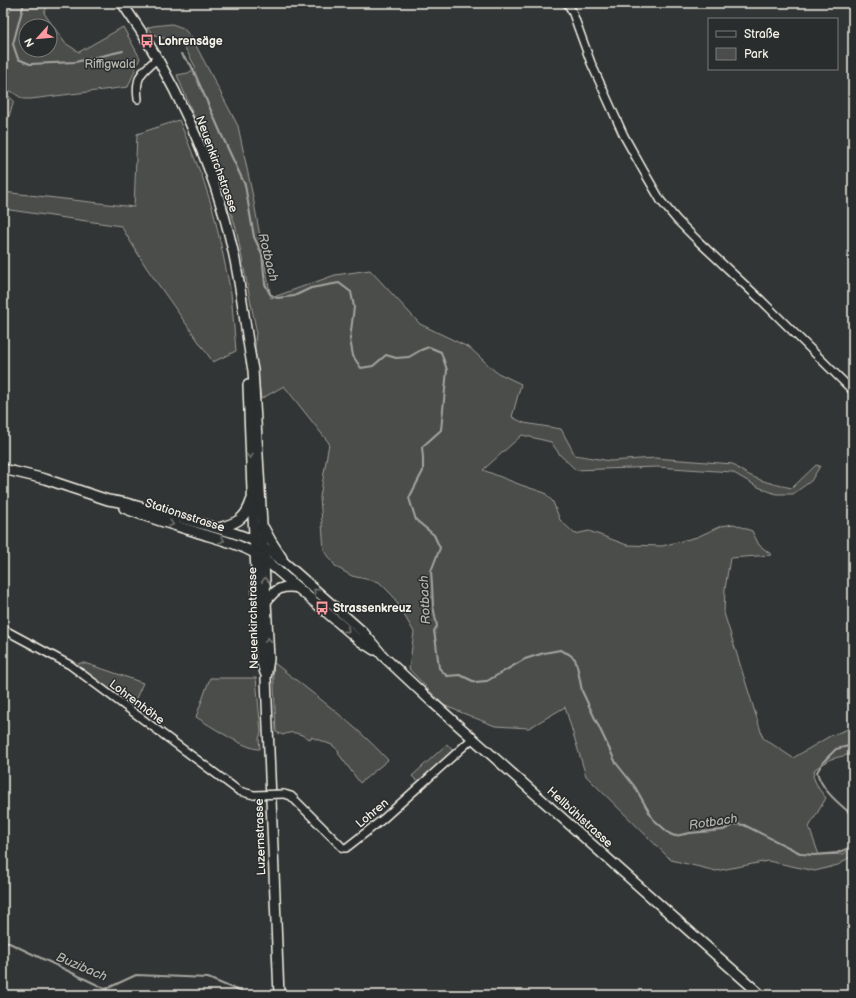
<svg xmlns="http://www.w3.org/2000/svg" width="856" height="998" viewBox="0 0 856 998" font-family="'Balsamiq Sans',sans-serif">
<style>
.green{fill:#4b4d4c;stroke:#a09f9a;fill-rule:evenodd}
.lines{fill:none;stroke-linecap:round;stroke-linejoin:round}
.stream{stroke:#a6a5a0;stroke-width:2}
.minor-casing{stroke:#f4f1e8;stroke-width:10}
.major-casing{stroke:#f4f1e8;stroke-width:12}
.minor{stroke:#2a2d2e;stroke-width:7}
.major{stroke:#2a2d2e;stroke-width:9}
.minor-bridge-casing{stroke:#f4f1e8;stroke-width:10;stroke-linecap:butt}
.minor-bridge{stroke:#2a2d2e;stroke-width:7}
.oneway{stroke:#71726f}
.labels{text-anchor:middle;stroke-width:3;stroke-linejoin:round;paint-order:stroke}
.poi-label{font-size:12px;font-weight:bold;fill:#f4f1e8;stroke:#2a2d2e;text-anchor:start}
.park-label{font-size:12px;fill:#b9b8b1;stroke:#2a2d2e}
.street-label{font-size:12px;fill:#f4f1e8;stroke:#2a2d2e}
.water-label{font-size:13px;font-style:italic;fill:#b3b2ac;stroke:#2a2d2e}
</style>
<rect width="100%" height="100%" fill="#323535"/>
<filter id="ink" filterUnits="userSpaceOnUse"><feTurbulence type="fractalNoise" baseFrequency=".025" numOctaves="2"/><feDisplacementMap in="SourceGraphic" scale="8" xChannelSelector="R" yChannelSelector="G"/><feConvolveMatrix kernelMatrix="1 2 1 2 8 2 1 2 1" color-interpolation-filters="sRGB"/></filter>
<g filter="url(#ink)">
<g class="green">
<path d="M13,3H49L44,13L65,43L79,52L123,27L140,58L128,87L31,99H23L3,86V28ZM26,26H50V50H26Z"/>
<path d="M172,24L183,28L192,38L238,126L253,197L271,298L335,275L370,270L420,324L470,348L496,372L521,384L512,417L524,423L561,429L575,455L610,461L655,458L733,464C749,479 772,484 792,488L816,465L820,466L811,481L793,494H776L758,487L732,472L657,467L576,470L560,455L551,442L522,435L483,470L521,485L545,493L553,502L560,520L575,534L589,531L627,545L662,546L697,537L721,526L734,524L752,531L759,545L772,555L730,558L725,589L724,613L763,738L793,758L830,736L853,727V754H851L831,759L815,769L813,776L815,781L819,789L826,798L809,827L819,855L844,854L853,843V855L838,865L815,871L768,861L716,871L671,860L586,776L565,707L529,728L495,726L443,705L409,669L414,632L393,596L379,582L352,576L336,567L324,550L320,497L329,443L284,386L261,399L255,349L256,329L236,228L221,182L177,75L188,73L196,68L185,48L173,39L163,38L155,35L147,28L153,26Z"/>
<path d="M3,91L14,101L3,134V113L4,109L3,106Z"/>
<path d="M179,120L203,179L213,210L222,250L231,293L236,351L213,362L146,267L121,226L3,209V192L134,207L137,134Z"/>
<path d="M273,662C312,693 354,723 388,760L360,783L338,753L339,751L332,745L311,737L310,739C300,734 293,730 283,735L276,732Z"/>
<path d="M80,663H84L109,671L143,683L132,707L77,668L78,664Z"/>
<path d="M210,678H256L261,732L259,739L260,749C246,750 209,725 196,717Z"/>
<path d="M447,744L454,752L419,783L412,776Z"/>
</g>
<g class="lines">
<g class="stream">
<path d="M24,3L13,44L18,59L30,64L75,62L123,51"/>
<path d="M181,54L191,65L223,138L245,185L254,237L262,254L265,284L270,294L277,298L294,296L311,288L339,283L351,292L354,307L350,339L353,356L361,368L373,366L386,355L396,358L409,357L421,350L429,347L441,352L447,370L441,430L422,447L423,458V471L409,498L416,520L434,535L440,548L431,571L432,585L433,606L437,626L434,631L436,643L439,668L447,676L460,675L475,682L487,681L525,659L544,653L560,650L569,654L575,659L578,670L582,691L616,763L635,787L653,819L670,834L675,836L690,833L723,830L736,824L744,825L802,854L814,855L837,853L851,847L853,842"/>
<path d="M853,745L836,749L823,762L817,772C822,791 839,803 853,816"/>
<path d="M3,940L106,989L136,975L208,978L249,995"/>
<path d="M106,989L107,995"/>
</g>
<g class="minor-casing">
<g id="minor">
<path d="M567,3L572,11L591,63L624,136L643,170L661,201L677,220L698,241L761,300L853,391"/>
<path d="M138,99C135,77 141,72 157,59"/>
<path d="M3,629L70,665L239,791L254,795"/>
<path d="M284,794L291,796L343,848H346L383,819L473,738"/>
</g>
</g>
<g class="major-casing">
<g id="major">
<path d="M122,3C173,75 214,165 233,251C242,290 245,330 253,370L262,524L269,659L266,678L279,995"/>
<path d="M248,385L253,516L261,660L265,673"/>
<path d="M3,469L45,479L108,500L126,503L234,533L248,538L254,541L285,563L363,632L383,656L432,702L761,995"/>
<path d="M124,508C148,518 174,525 199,533C222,540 244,545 264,559L360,641L374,650"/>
<path d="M219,528C236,523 245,520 251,501"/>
<path d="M264,528L271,541L282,558"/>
<path d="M266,602C275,589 282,585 298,588"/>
</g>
</g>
<use href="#minor" class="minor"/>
<use href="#major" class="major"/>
<g class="minor-bridge-casing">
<path id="minor-bridge" d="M254,795L284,794"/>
</g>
<use href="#minor-bridge" class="minor-bridge"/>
</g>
<defs><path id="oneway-chevron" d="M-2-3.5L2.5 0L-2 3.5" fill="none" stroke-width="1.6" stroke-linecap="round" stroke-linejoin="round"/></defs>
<g class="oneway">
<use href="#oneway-chevron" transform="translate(250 456) rotate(88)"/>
<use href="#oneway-chevron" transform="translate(171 524) rotate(18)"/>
<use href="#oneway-chevron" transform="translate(222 540) rotate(17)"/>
<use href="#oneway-chevron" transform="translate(265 580) rotate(-93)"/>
<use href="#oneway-chevron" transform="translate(316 591) rotate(-138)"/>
<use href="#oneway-chevron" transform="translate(347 630) rotate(40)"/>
<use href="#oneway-chevron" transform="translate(268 640) rotate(-92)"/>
</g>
</g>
<defs>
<g id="bus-bare" transform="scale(1.08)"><path d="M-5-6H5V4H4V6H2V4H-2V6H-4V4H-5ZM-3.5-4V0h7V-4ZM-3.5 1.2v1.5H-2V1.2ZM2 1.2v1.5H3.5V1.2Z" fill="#ff9aa2" stroke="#2a2d2e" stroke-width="2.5" paint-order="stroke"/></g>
</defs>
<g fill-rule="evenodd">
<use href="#bus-bare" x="147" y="41"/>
<use href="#bus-bare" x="322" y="608"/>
</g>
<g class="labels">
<g class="poi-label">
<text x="158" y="45">Lohrensäge</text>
<text x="333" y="612">Strassenkreuz</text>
</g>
<g class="park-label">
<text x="110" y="68">Riffigwald</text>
</g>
<g class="street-label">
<text transform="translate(217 164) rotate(70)" y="4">Neuenkirchstrasse</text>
<text transform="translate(185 515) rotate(18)" y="4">Stationsstrasse</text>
<text transform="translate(253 618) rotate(-91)" y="4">Neuenkirchstrasse</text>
<text transform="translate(137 702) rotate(37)" y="4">Lohrenhöhe</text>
<text transform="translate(372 813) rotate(-40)" y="4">Lohren</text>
<text transform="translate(580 817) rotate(42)" y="4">Hellbühlstrasse</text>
<text transform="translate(260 837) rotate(-92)" y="4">Luzernstrasse</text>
</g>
<g class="water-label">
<text transform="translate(269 257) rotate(76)" y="5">Rotbach</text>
<text transform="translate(424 600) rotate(-93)" y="5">Rotbach</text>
<text transform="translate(713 821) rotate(-9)" y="5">Rotbach</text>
<text transform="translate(82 966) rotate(23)" y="5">Buzibach</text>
</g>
</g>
<rect width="856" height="998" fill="none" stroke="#2a2d2e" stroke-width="16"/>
<rect x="8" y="8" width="840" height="982" fill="none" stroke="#f4f1e8" stroke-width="1.5" filter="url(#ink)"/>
<rect x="708" y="18" width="130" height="52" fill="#2a2d2e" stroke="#7b7b78"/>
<rect x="716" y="31" width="20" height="6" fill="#2a2d2e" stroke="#7b7b78"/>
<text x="744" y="38" font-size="12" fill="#f4f1e8">Straße</text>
<rect x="716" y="48" width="20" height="12" fill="#4b4d4c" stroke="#7b7b78"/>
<text x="744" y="58" font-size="12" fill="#f4f1e8">Park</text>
<g transform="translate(38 38) rotate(243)"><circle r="19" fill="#2a2d2e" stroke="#7b7b78"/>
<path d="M0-3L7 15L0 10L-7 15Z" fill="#ff9aa2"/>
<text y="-6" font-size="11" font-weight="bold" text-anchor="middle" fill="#f4f1e8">N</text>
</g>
</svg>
